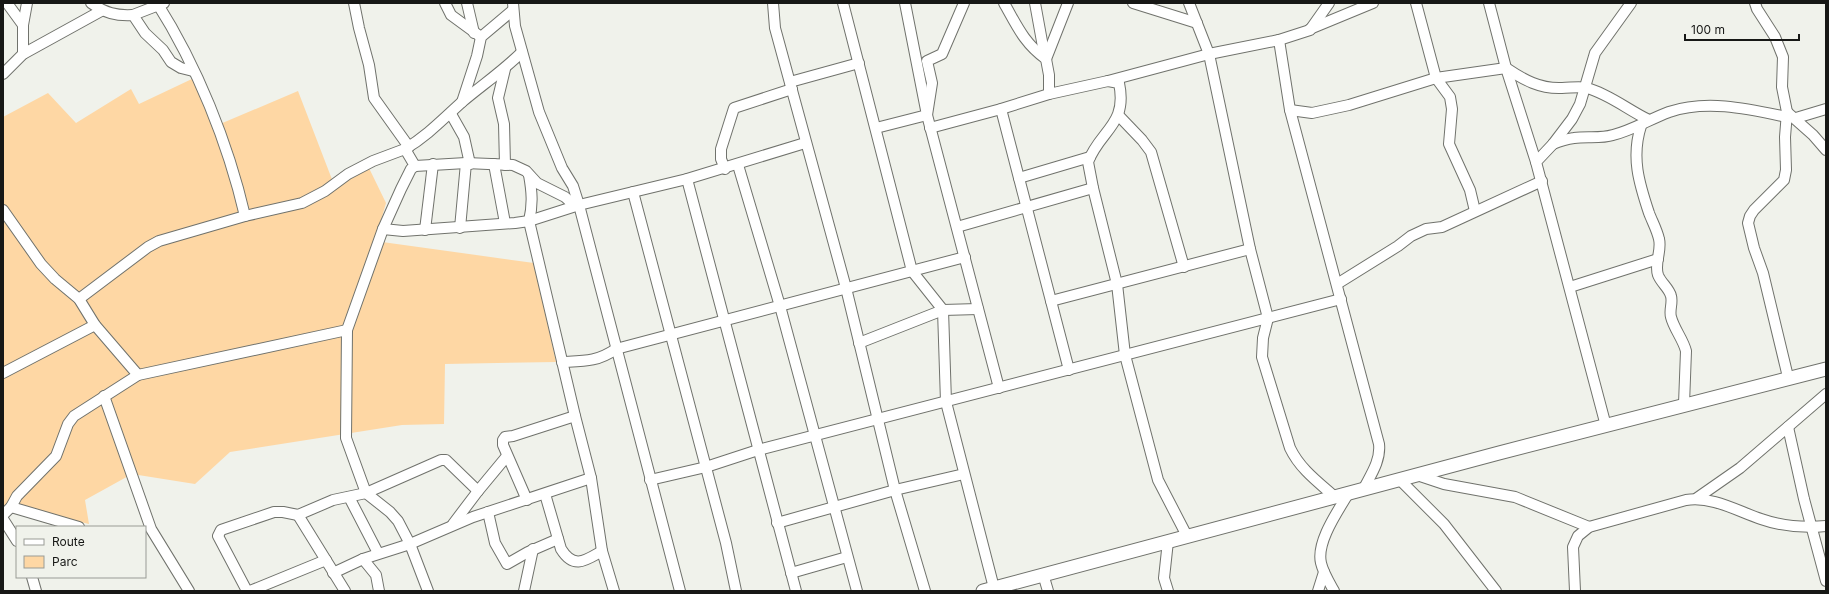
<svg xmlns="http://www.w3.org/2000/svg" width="1829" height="594" viewBox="0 0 1829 594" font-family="Inter,sans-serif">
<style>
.green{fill:#fed7a4}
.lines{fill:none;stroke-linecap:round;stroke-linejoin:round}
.minor-casing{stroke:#70726c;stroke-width:12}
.major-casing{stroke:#70726c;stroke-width:15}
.minor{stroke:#fff;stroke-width:10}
.major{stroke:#fff;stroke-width:13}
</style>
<rect width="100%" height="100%" fill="#f0f2eb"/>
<path class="green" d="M194,78L213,127L298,91L333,182L368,166L386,203L375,241L534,263L556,362L445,364L444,424L402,425L230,452L195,484L132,474L85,500L89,524L7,504L3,507V117L48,93L76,123L131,89L139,104Z"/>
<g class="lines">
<g class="minor-casing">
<g id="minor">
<path d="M7,3L23,25"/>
<path d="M91,3C105,13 116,16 133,15L145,33L163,50L171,62L181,68L193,71"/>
<path d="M157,3C197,66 228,143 245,216"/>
<path d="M354,3L359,28L369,65L374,98L409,147"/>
<path d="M445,3L451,15L481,37"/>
<path d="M467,3L474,33"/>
<path d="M513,3L515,26L539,112L562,168L573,186L579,205L680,591"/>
<path d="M773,3L775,28L846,288L895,490L925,591"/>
<path d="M843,3L912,271L943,310L946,402L994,588"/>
<path d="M905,3L927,115L999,388"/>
<path d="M1004,3C1017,26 1024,43 1046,59L1049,75V94"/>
<path d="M1035,3L1045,58"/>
<path d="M1133,3L1197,23"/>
<path d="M1189,3L1209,54L1250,249L1268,318L1263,338L1262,357L1290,448C1300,469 1318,482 1335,497"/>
<path d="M1416,3L1436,78L1450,97L1452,109L1449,144L1470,190L1475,211"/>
<path d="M1489,3L1506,68L1536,162"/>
<path d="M1755,3L1757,9L1775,37L1783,57L1782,87L1787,112L1785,137L1786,170L1784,180L1754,210L1750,216L1748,223L1754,248L1763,273L1788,377"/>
<path d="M133,15L164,3"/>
<path d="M1310,29L1373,3"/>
<path d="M1279,40L1290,110L1379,444C1381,461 1370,476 1363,490"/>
<path d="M23,54V25L27,3"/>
<path d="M1046,59L1068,3"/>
<path d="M505,69L498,98L504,124L505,165"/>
<path d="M3,74L23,54L101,11"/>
<path d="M1108,81L1119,83C1128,125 1100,130 1088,162L1093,188L1117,284L1125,355L1158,480L1187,536"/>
<path d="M790,82L859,63"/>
<path d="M462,102L477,56L481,37L513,10"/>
<path d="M1001,109L1069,370"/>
<path d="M1290,110L1312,113L1349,105L1436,78L1506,68C1524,80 1540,89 1562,88C1570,88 1580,86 1587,88C1609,94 1628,110 1649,120"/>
<path d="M1787,112L1813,135L1826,150"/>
<path d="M451,114L464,137L470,164"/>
<path d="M1119,116L1142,140L1151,152L1184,267"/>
<path d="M1796,118L1826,109"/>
<path d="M1641,126C1631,157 1639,183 1649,213C1652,221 1657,230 1659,239C1662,251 1654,263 1658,275C1661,283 1669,288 1671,296C1673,303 1669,310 1671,317C1674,329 1683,339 1686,351L1684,404"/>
<path d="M876,128L927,115L932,83L927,61L942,54L964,3"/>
<path d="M930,128L1001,109L1049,94L1108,81L1209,54L1279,40L1310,30L1329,3"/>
<path d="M1553,144C1560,141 1566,139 1574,138C1587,136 1600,139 1613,135C1633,130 1650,119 1669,112C1707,99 1749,109 1787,117"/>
<path d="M494,164L505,223"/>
<path d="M738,165L780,306L857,591"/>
<path d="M415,166L466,163L513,165L526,171L537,183L565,197L575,206"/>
<path d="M725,169L721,159V149L734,108L792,89"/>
<path d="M529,175C532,192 533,204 529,221L575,416L591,478L602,551L614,591"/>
<path d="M1019,178L1090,157"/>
<path d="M687,179L796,591"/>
<path d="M633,192L726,543L736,591"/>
<path d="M3,210L41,264L55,279L79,299L95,325L138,375"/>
<path d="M957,227L1093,188"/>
<path d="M460,228L466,163"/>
<path d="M383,229L403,231L515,223L529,221L579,205L687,179L805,143"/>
<path d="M425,230L433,164"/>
<path d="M1337,284L1398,246L1411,236L1426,229L1442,227L1542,181"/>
<path d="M1570,287L1658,259"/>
<path d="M79,299L148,247L159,241L245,216L302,203L325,191L348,174L373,161L405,149"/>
<path d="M1051,301L1250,249"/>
<path d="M859,343L943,310L978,309"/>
<path d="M562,362C584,361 597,362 616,349L965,257"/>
<path d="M3,373L95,325"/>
<path d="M104,396L151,529L189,591"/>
<path d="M1606,426L1536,162L1553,144L1572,119L1580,104L1595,53L1631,3"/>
<path d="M1788,427L1804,499L1826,581"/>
<path d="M1417,475L1444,484L1515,497L1589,527"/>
<path d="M650,480L706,467L758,450L1341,299"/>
<path d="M1400,480L1444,524L1496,591"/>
<path d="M545,494L561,549C574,570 586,560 602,551"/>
<path d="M349,497L378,553"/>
<path d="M1697,498L1740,468L1826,394"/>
<path d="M527,500L503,445V440L505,437L513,436L575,416"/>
<path d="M11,507L79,527"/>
<path d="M488,512L495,543L507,564L528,552L558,539"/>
<path d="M3,515L11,507L17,496L56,456L68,424L74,416L138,375L347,330"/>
<path d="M298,515L345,591"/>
<path d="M3,519L17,541"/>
<path d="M777,523L895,490L964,474"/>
<path d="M453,524L478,491"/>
<path d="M363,559L376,575L379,591"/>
<path d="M333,573L363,559L410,544L473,517L591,478"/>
<path d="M791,573L847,557"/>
<path d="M1043,574L1048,591"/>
<path d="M32,577L36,591"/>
<path d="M247,591L218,536L221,530L274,512H283L298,515L333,500L366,493L441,460H446L478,491L507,456"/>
<path d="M250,591L326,560"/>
<path d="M428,591L410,544L398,521L390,512L366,493L346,438L347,330L383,229L401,189L411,169L415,166L405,149C427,136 443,119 462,102C482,85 503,71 522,52"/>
<path d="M524,591L533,549"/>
<path d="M1168,591L1164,578L1168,541"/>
<path d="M1318,591L1324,572"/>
<path d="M1334,591C1329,582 1323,572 1321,563C1316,542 1338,511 1348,494"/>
<path d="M1575,591L1573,547L1578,536L1589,527L1686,500C1713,496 1737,511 1761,519C1781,526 1805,528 1826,526"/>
</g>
</g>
<g class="major-casing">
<path id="major" d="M983,591L1499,453L1826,369"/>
</g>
<use href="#minor" class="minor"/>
<use href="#major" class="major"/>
</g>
<rect width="1829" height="594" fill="none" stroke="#171816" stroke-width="8"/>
<rect x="16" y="526" width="130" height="52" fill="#f0f2eb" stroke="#999b96"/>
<rect x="24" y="539" width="20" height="6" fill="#ffffff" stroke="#999b96"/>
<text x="52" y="546" font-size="12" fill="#171816">Route</text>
<rect x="24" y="556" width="20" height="12" fill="#fed7a4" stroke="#999b96"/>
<text x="52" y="566" font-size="12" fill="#171816">Parc</text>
<path d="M1685 34v6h114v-6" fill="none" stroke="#171816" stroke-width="2"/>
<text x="1691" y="34" font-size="12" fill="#171816" stroke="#f0f2eb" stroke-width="3" paint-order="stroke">100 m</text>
</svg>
